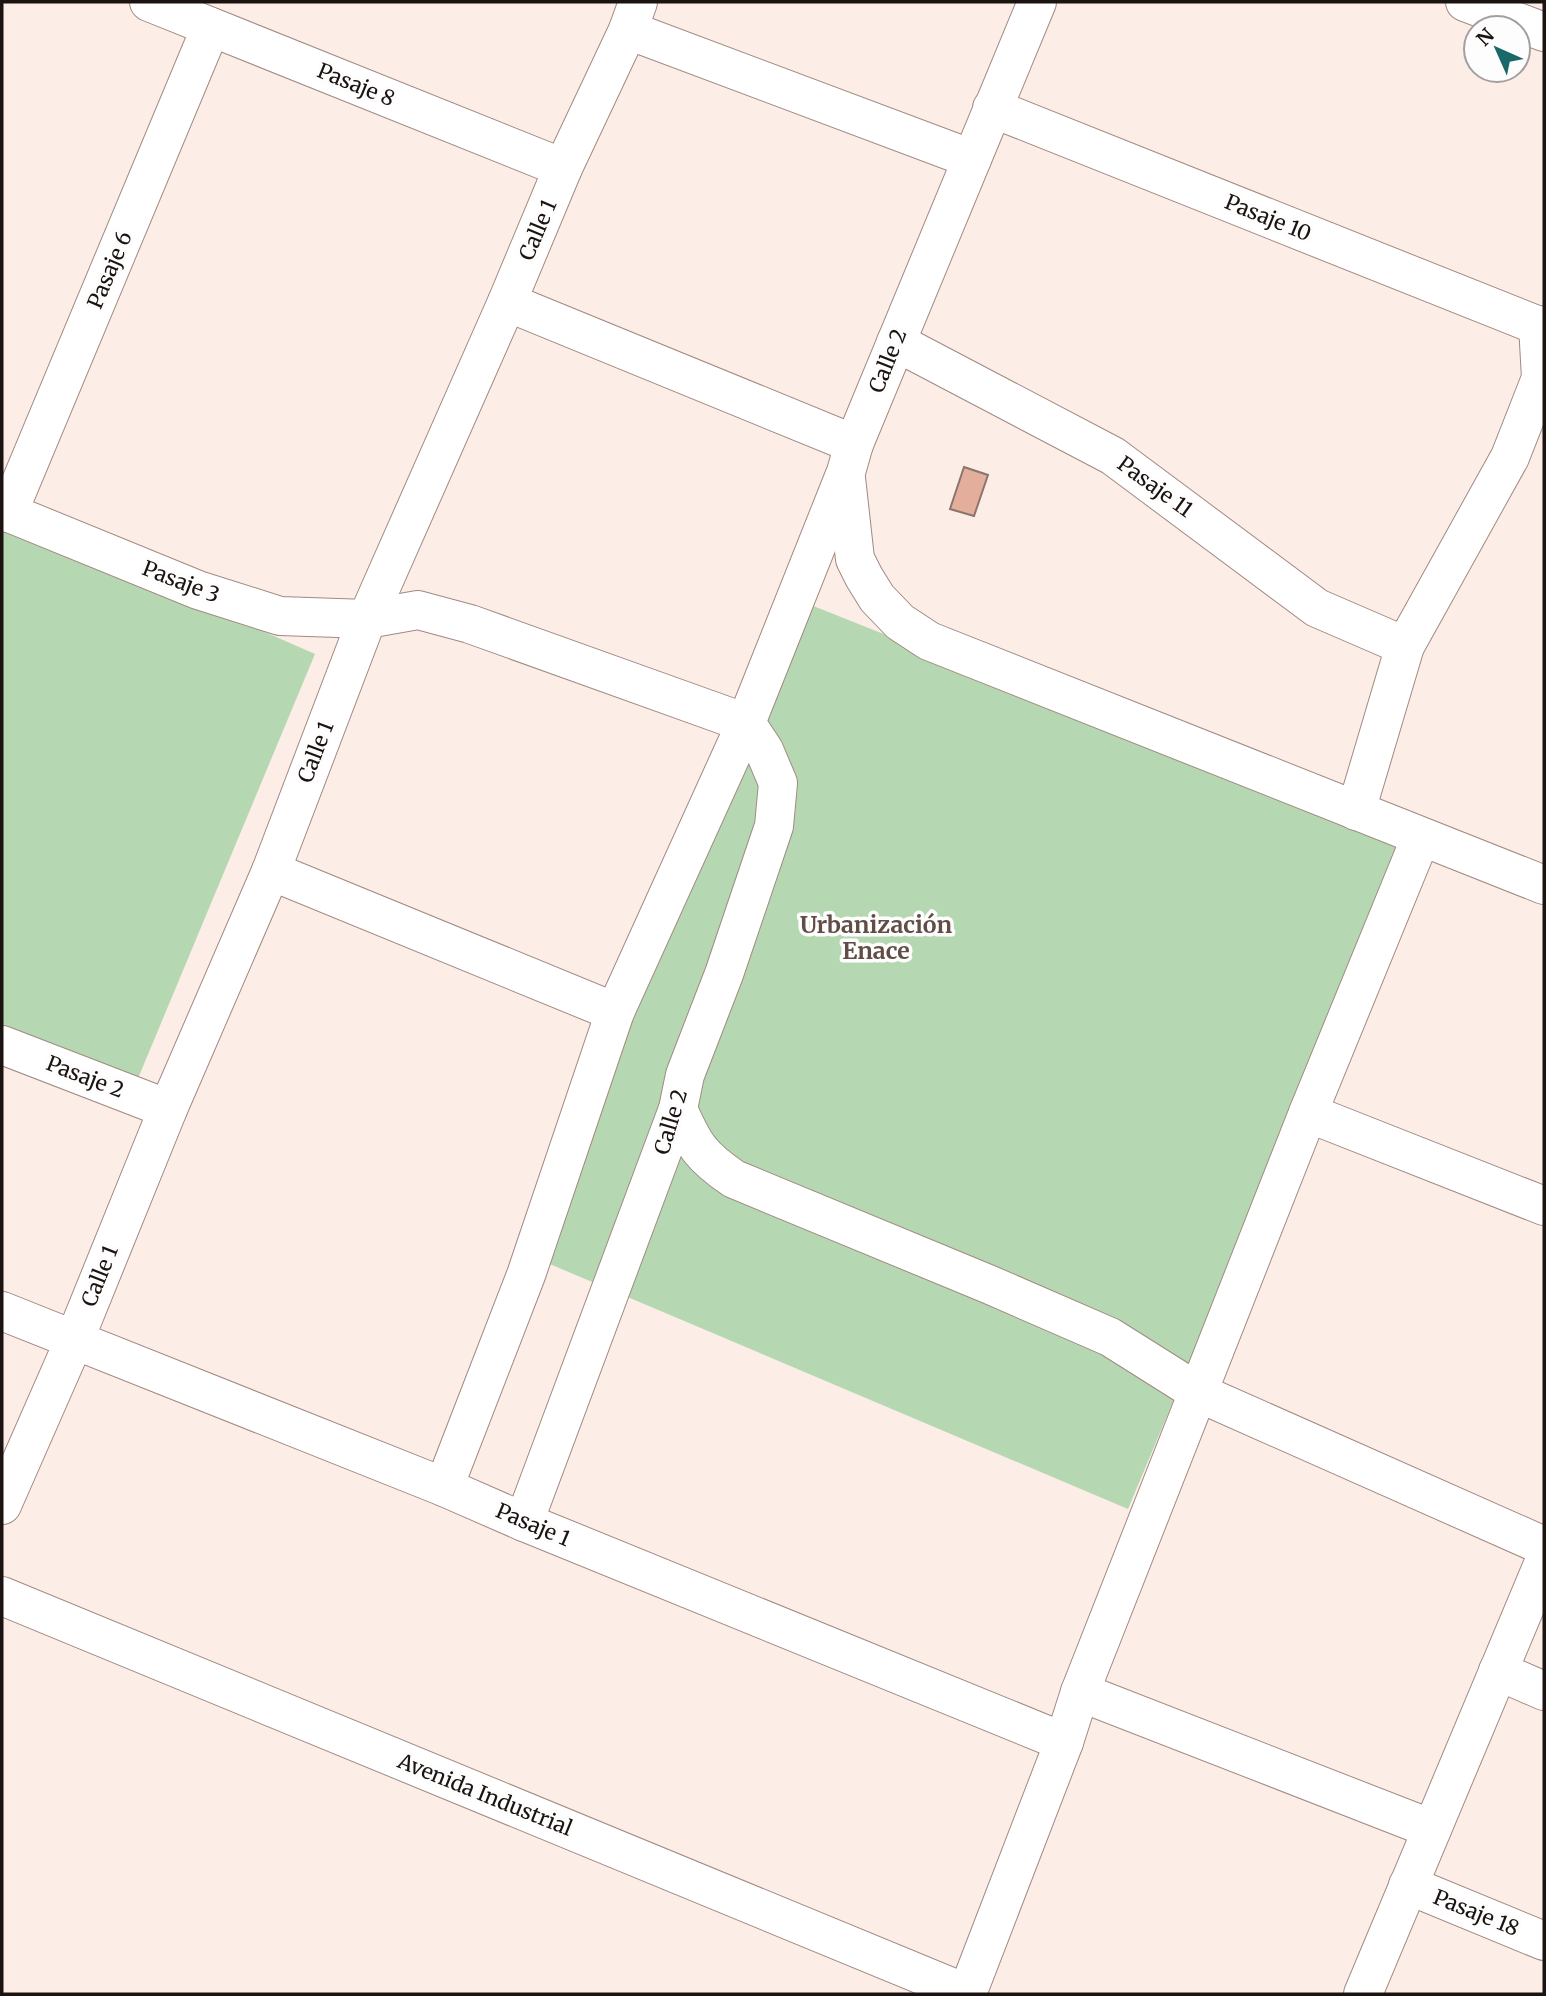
<svg xmlns="http://www.w3.org/2000/svg" width="1546" height="1996" viewBox="0 0 1546 1996" font-family="Merriweather,serif">
<style>
.green{fill:#b5d8b2}
.building{fill:#e3af9c;stroke:#8b756d;stroke-width:2}
.lines{fill:none;stroke-linecap:round;stroke-linejoin:round}
.minor-casing{stroke:#a18a82;stroke-width:40}
.minor{stroke:#fff;stroke-width:38}
.labels{text-anchor:middle;stroke-width:7;stroke-linejoin:round;paint-order:stroke}
.street-label{font-size:21px;fill:#1b1310;stroke:#fdfdfd}
.neighbourhood-label{font-size:23px;font-weight:bold;fill:#614d45;stroke:#fdfdfd}
</style>
<rect width="100%" height="100%" fill="#fcede7"/>
<g class="green">
<path d="M2,517L315,654L134,1088L2,1031Z"/>
<path d="M786,595L1407,843L1128,1509L519,1251Z"/>
</g>
<path class="building" d="M964,467L988,475L974,516L950,509Z"/>
<g class="lines">
<g class="minor-casing">
<g id="minor">
<path d="M149,2L563,168"/>
<path d="M1465,2L1544,32"/>
<path d="M628,30L972,159"/>
<path d="M992,108L1544,328"/>
<path d="M507,302L854,444"/>
<path d="M896,342L1113,456L1317,608L1405,646"/>
<path d="M846,478L855,559L864,577L877,598L900,622L929,641L1544,885"/>
<path d="M2,510L198,590L280,616L367,619L418,610L470,624L746,723L764,750L778,783L774,826L724,974L685,1075L678,1109L524,1522"/>
<path d="M8,513L211,27"/>
<path d="M1356,811L1405,646L1510,457L1541,378L1538,325"/>
<path d="M271,871L615,1012"/>
<path d="M2,1045L168,1109"/>
<path d="M678,1109C694,1145 700,1156 734,1179L988,1284L1110,1337L1199,1393L1544,1546"/>
<path d="M1308,1113L1544,1206"/>
<path d="M2,1311L444,1487L524,1522L1064,1742"/>
<path d="M444,1487L526,1275L615,1012L746,723L846,472L854,444L1037,2"/>
<path d="M2,1505L74,1341L168,1109L271,871L367,619L507,302L563,168L628,30L638,2"/>
<path d="M2,1596L968,1994"/>
<path d="M1498,1671L1544,1691"/>
<path d="M1080,1692L1432,1829"/>
<path d="M1408,1885L1544,1941"/>
<path d="M967,1994L1064,1742L1080,1692L1308,1113L1421,837"/>
<path d="M1363,1994L1544,1562"/>
</g>
</g>
<use href="#minor" class="minor"/>
</g>
<g class="labels">
<g class="street-label">
<text transform="translate(356 85) rotate(22)" y="7">Pasaje 8</text>
<text transform="translate(1268 218) rotate(22)" y="7">Pasaje 10</text>
<text transform="translate(538 230) rotate(-67)" y="7">Calle 1</text>
<text transform="translate(110 270) rotate(-67)" y="7">Pasaje 6</text>
<text transform="translate(888 361) rotate(-68)" y="7">Calle 2</text>
<text transform="translate(1155 487) rotate(36)" y="7">Pasaje 11</text>
<text transform="translate(181 582) rotate(21)" y="7">Pasaje 3</text>
<text transform="translate(316 752) rotate(-69)" y="7">Calle 1</text>
<text transform="translate(85 1077) rotate(21)" y="7">Pasaje 2</text>
<text transform="translate(671 1122) rotate(-73)" y="7">Calle 2</text>
<text transform="translate(100 1276) rotate(-68)" y="7">Calle 1</text>
<text transform="translate(533 1525) rotate(23)" y="7">Pasaje 1</text>
<text transform="translate(485 1795) rotate(22)" y="7">Avenida Industrial</text>
<text transform="translate(1476 1913) rotate(22)" y="7">Pasaje 18</text>
</g>
<g class="neighbourhood-label">
<text x="876" y="933">Urbanización<tspan x="876" dy="26">Enace</tspan></text>
</g>
</g>
<rect width="1546" height="1996" fill="none" stroke="#1b1310" stroke-width="7"/>
<g transform="translate(1497 49) rotate(315)"><circle r="33" fill="#fdfdfd" stroke="#a39f9e" stroke-width="2"/>
<path d="M0-5L12 26L0 18L-12 26Z" fill="#1b6869"/>
<text y="-10" font-size="19" font-weight="bold" text-anchor="middle" fill="#1b1310">N</text>
</g>
</svg>
